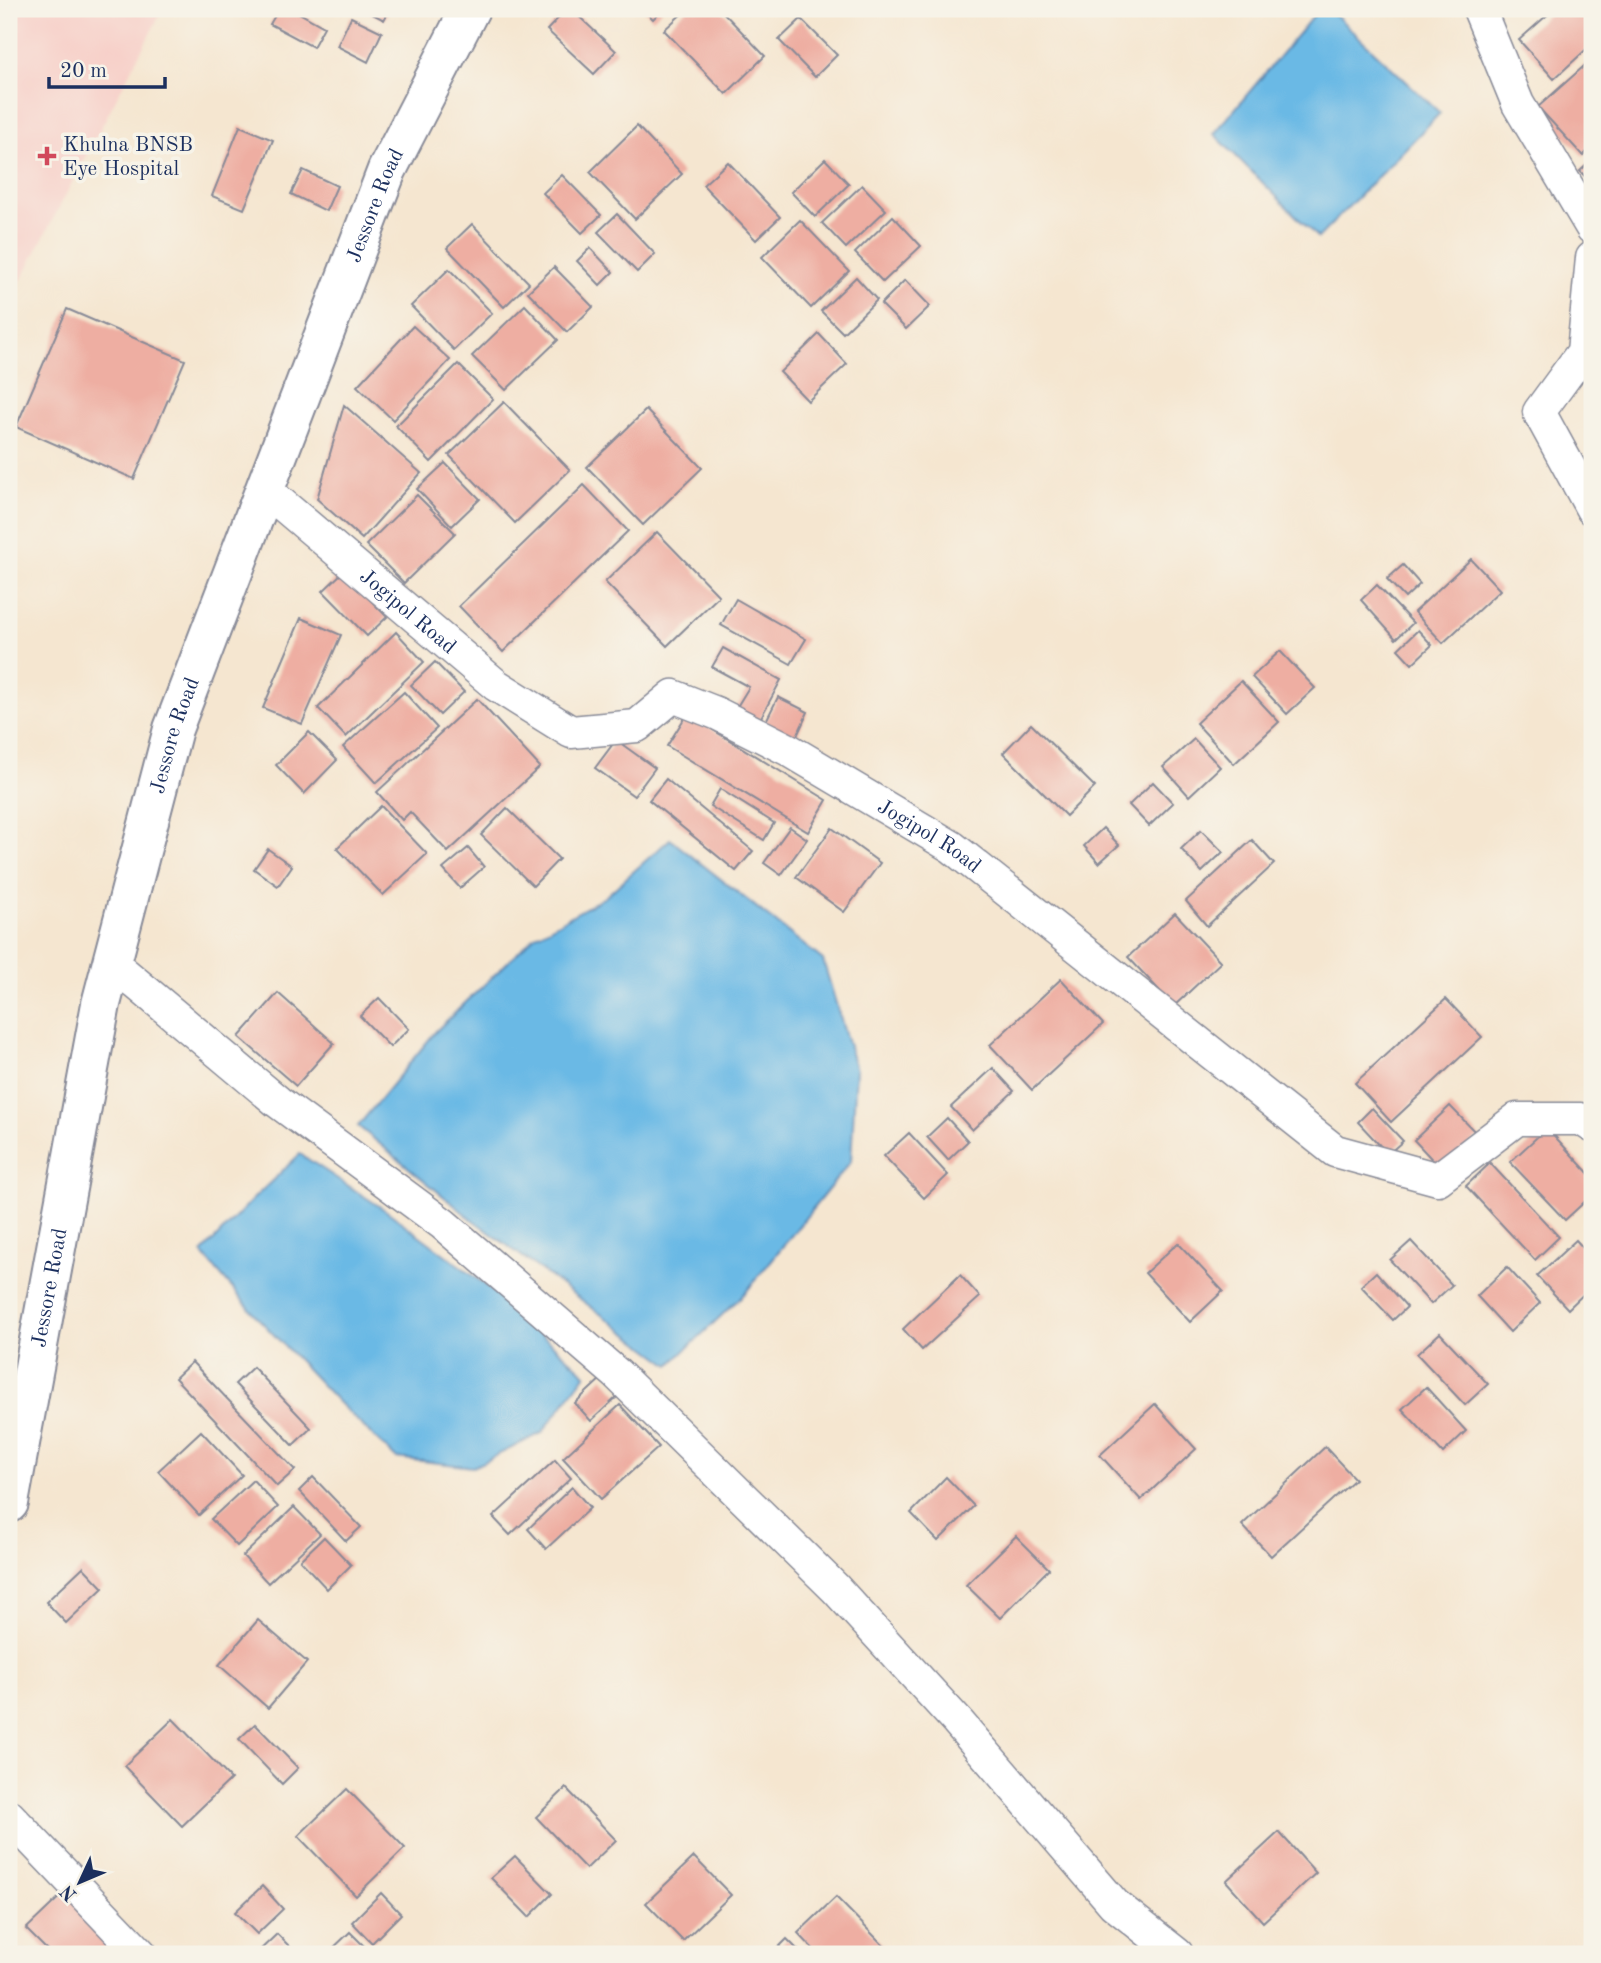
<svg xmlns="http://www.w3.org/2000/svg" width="1601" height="1963" viewBox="0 0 1601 1963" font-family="'Old Standard TT',serif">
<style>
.built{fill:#f7d0c9}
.water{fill:#6bb9e5;stroke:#4374a2;stroke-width:2}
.building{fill:#eeaea2}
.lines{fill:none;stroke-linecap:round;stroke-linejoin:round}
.minor-casing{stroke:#888a97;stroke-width:35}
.trunk-casing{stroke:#888a97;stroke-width:42}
.minor{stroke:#fff;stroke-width:32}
.trunk{stroke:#fff;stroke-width:38}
.poi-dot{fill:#d1495b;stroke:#f7f3e8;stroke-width:2.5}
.labels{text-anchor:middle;stroke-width:7;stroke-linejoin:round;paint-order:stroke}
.poi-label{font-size:21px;fill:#1b2f5e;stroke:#f7f3e8;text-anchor:start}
.street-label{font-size:21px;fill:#1b2f5e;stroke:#f7f3e8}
</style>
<rect width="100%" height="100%" fill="#f7f3e8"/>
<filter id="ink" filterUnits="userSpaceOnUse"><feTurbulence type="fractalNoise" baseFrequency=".0143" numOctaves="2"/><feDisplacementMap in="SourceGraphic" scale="14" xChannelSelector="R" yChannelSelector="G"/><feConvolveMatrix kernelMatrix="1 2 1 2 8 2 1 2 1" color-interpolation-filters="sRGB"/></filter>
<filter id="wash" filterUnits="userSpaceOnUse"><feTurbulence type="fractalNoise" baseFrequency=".00686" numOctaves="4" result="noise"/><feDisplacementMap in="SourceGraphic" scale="28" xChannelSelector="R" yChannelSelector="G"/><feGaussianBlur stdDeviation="1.57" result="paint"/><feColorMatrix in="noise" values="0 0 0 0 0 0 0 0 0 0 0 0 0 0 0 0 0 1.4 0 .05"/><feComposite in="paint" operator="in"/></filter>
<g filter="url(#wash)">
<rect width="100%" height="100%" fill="#f5e6d0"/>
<path class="built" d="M9,9H163L9,303Z"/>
<g class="water">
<path d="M1319,9H1329L1440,113L1318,238L1214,134Z"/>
<path d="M670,839L823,960L856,1070L851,1161L746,1292L670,1365L470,1218L358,1126L436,1031L535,936L605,897Z"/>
<path d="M300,1154L388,1212L483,1283L586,1374L542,1433L473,1467L396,1458L340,1404L257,1317L202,1253L252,1200Z"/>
</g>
<g id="blocks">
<g class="building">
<path d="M279,9H292L324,27L313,47L270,24Z"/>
<path d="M363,9H390L384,20Z"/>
<path d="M567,9H571L616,51L594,74L547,30Z"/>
<path d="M643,9H663L653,19Z"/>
<path d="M687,9H720L765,56L726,94L664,30Z"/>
<path d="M1554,9H1592V44L1554,79L1519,40Z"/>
<path d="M351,17L382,32L368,62L337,46Z"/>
<path d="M801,19L837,55L815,77L779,40Z"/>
<path d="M1592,59V147L1583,156L1538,107Z"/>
<path d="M240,126L273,140L244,209L212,196Z"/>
<path d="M637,126L682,174L635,219L590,172Z"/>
<path d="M825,159L849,184L815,217L791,192Z"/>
<path d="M1592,160V184L1580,171Z"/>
<path d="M728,162L780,217L756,240L703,185Z"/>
<path d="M303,170L337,186L326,211L291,194Z"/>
<path d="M562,175L601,215L582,233L543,193Z"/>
<path d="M862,185L886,210L846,248L822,223Z"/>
<path d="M617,214L655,254L637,272L598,232Z"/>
<path d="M893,216L921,246L883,282L855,253Z"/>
<path d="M800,220L849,271L811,308L762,257Z"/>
<path d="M472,224L529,283L504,307L447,248Z"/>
<path d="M590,248L613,272L600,285L577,261Z"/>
<path d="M554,267L593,307L567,332L528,292Z"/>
<path d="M449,269L492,313L454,350L411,306Z"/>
<path d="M856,277L877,300L843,333L821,311Z"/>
<path d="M905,280L930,306L906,329L881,304Z"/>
<path d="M525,305L558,340L506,390L472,356Z"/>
<path d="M67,309L185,360L134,479L16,427Z"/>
<path d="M413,326L450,360L393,420L357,386Z"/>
<path d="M819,334L847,364L808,401L780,372Z"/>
<path d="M458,364L493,399L431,462L396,426Z"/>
<path d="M504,402L570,470L515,523L449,455Z"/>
<path d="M344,405L421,473L362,539L317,499Z"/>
<path d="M646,410L702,468L643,525L587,467Z"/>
<path d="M445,463L480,499L452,526L417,489Z"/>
<path d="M584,485L628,531L503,652L459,606Z"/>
<path d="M417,495L455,533L404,583L366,545Z"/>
<path d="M657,532L719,596L667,646L605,582Z"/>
<path d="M1471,559L1500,590L1443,643L1414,612Z"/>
<path d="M1403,565L1420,584L1405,598L1387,579Z"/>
<path d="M343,572L387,617L367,636L323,591Z"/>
<path d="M1377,585L1413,623L1396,639L1361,600Z"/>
<path d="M736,599L806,639L791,664L721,625Z"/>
<path d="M301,618L341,635L302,724L263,708Z"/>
<path d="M1418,630L1432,645L1412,664L1398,649Z"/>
<path d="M396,632L424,662L346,737L318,708Z"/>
<path d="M723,648L781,680L758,723L735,710L749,687L712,667Z"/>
<path d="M1280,651L1315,688L1287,714L1252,677Z"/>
<path d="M435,662L464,692L440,715L411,685Z"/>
<path d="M1241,681L1279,722L1234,764L1196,723Z"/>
<path d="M404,692L437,728L376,783L343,747Z"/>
<path d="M778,697L808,712L796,738L765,723Z"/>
<path d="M477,699L540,767L448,852L410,812L402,820L377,792Z"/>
<path d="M687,714L827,800L808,832L667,746Z"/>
<path d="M1031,724L1095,787L1066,816L1003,753Z"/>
<path d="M309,732L337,760L304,794L276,765Z"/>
<path d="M1194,739L1220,767L1189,796L1163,767Z"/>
<path d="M616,740L655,768L634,796L595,768Z"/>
<path d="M666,779L753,851L736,871L649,800Z"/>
<path d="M1153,782L1173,803L1149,826L1129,805Z"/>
<path d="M720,789L774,823L764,840L710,806Z"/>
<path d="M381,806L427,854L383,895L337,848Z"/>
<path d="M507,808L559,859L533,886L481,835Z"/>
<path d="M790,827L807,839L781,875L764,863Z"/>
<path d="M832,828L880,863L844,912L796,877Z"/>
<path d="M1103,828L1119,845L1099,863L1084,846Z"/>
<path d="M1201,830L1223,852L1202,872L1181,849Z"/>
<path d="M1252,840L1274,864L1207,926L1186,901Z"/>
<path d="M468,848L484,867L460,888L443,869Z"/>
<path d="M268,849L292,866L278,886L254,869Z"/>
<path d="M1175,913L1221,962L1174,1006L1128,957Z"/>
<path d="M1061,979L1103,1024L1032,1090L990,1045Z"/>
<path d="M278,993L334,1043L296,1086L239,1037Z"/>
<path d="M379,998L409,1029L390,1047L360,1016Z"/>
<path d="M1446,999L1482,1037L1391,1122L1355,1083Z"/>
<path d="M993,1068L1014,1091L972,1130L951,1107Z"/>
<path d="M1450,1106L1479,1136L1442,1170L1414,1140Z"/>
<path d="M1372,1108L1403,1141L1388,1154L1358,1122Z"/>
<path d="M947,1118L968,1141L948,1160L927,1137Z"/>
<path d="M1547,1128L1592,1177V1195L1565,1220L1510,1162Z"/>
<path d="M909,1133L948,1175L924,1198L884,1156Z"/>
<path d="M1490,1163L1559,1237L1535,1260L1466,1186Z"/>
<path d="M1576,1240L1592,1258V1286L1568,1309L1537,1276Z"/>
<path d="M1411,1241L1452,1285L1431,1304L1390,1260Z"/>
<path d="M1178,1243L1223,1291L1190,1322L1145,1273Z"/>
<path d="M1507,1267L1540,1303L1510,1332L1477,1296Z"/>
<path d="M1376,1272L1407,1307L1393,1320L1361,1286Z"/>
<path d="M960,1275L980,1297L922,1350L903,1329Z"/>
<path d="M1440,1333L1488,1384L1465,1405L1417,1354Z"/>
<path d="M192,1362L295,1470L277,1486L175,1378Z"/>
<path d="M253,1367L311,1428L293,1445L235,1384Z"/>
<path d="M603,1377L619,1395L591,1421L575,1403Z"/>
<path d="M1426,1387L1466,1431L1443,1453L1402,1409Z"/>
<path d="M1155,1404L1196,1449L1141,1500L1100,1455Z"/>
<path d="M620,1405L659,1447L601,1499L563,1458Z"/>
<path d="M201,1431L242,1475L199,1515L158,1471Z"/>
<path d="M1325,1447L1355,1479L1271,1556L1242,1525Z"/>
<path d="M555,1460L571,1478L510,1535L493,1517Z"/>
<path d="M313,1477L361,1527L346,1541L299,1491Z"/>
<path d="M946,1477L974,1506L938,1541L911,1513Z"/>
<path d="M253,1480L278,1507L237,1546L211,1519Z"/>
<path d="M572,1487L590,1508L546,1549L528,1529Z"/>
<path d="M294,1507L320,1534L268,1583L243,1556Z"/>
<path d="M1016,1536L1049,1569L1000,1618L966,1585Z"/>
<path d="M324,1537L351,1565L327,1589L300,1560Z"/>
<path d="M83,1567L103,1588L66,1623L46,1602Z"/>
<path d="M258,1620L307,1662L268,1708L219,1665Z"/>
<path d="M173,1719L231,1779L182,1826L124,1766Z"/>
<path d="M255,1724L298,1768L282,1784L239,1739Z"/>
<path d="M566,1788L616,1840L586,1869L536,1817Z"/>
<path d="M347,1789L405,1848L356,1896L298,1836Z"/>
<path d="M1279,1832L1316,1873L1263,1922L1226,1881Z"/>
<path d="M515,1856L552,1894L529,1917L491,1878Z"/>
<path d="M694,1857L731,1895L683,1941L646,1903Z"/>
<path d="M262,1886L283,1909L257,1934L235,1912Z"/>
<path d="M68,1889L116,1939L100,1954H51L26,1929Z"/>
<path d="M381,1893L401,1914L372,1943L352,1922Z"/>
<path d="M836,1897L885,1947L877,1954H818L798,1933Z"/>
<path d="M350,1932L369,1951L366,1954H327Z"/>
<path d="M277,1934L297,1954H256Z"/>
<path d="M787,1939L802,1954H772Z"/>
</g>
</g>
</g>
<g filter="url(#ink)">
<use href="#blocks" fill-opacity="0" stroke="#888a97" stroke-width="2"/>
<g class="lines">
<g class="minor-casing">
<g id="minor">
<path d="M1479,9L1518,104L1592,228"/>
<path d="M1592,258L1583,352L1539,412L1592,509"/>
<path id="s1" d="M264,489L496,685L571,732L637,726L673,696L716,713L789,750L952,847L1335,1151L1438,1179L1517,1119H1581L1592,1126"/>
<path d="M112,963L278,1102L443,1224L617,1374L835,1588L957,1721L1114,1904L1177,1954"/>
<path d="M9,1816L141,1954"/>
</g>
</g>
<g class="trunk-casing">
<g id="trunk">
<path id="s2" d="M9,1503L101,1004L173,729L387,170L470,9"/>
</g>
</g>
<use href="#minor" class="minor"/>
<use href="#trunk" class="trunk"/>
</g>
</g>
<path class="poi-dot" d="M43.5 145.5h7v7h7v7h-7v7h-7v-7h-7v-7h7z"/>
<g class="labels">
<g class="poi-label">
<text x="63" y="151">Khulna BNSB<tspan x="63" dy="24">Eye Hospital</tspan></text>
</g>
<g class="street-label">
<text dy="7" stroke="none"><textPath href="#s2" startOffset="1353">Jessore Road</textPath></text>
<text dy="7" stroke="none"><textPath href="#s1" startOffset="189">Jogipol Road</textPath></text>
<text dy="7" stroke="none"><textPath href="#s2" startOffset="786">Jessore Road</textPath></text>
<text dy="7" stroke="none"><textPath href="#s1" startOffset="798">Jogipol Road</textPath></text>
<text dy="7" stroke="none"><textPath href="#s2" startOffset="219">Jessore Road</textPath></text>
</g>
</g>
<rect width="1601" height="1963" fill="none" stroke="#f7f3e8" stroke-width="35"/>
<g transform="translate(80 1882) rotate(226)" stroke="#f7f3e8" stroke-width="5" paint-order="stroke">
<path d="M0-5L12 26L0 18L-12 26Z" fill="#1b2f5e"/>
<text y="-10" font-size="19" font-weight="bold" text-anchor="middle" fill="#1b2f5e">N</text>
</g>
<path d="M49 77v10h116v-10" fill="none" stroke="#1b2f5e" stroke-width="3.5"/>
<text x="60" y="77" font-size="21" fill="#1b2f5e" stroke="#f7f3e8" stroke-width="5" paint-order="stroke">20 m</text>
</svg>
